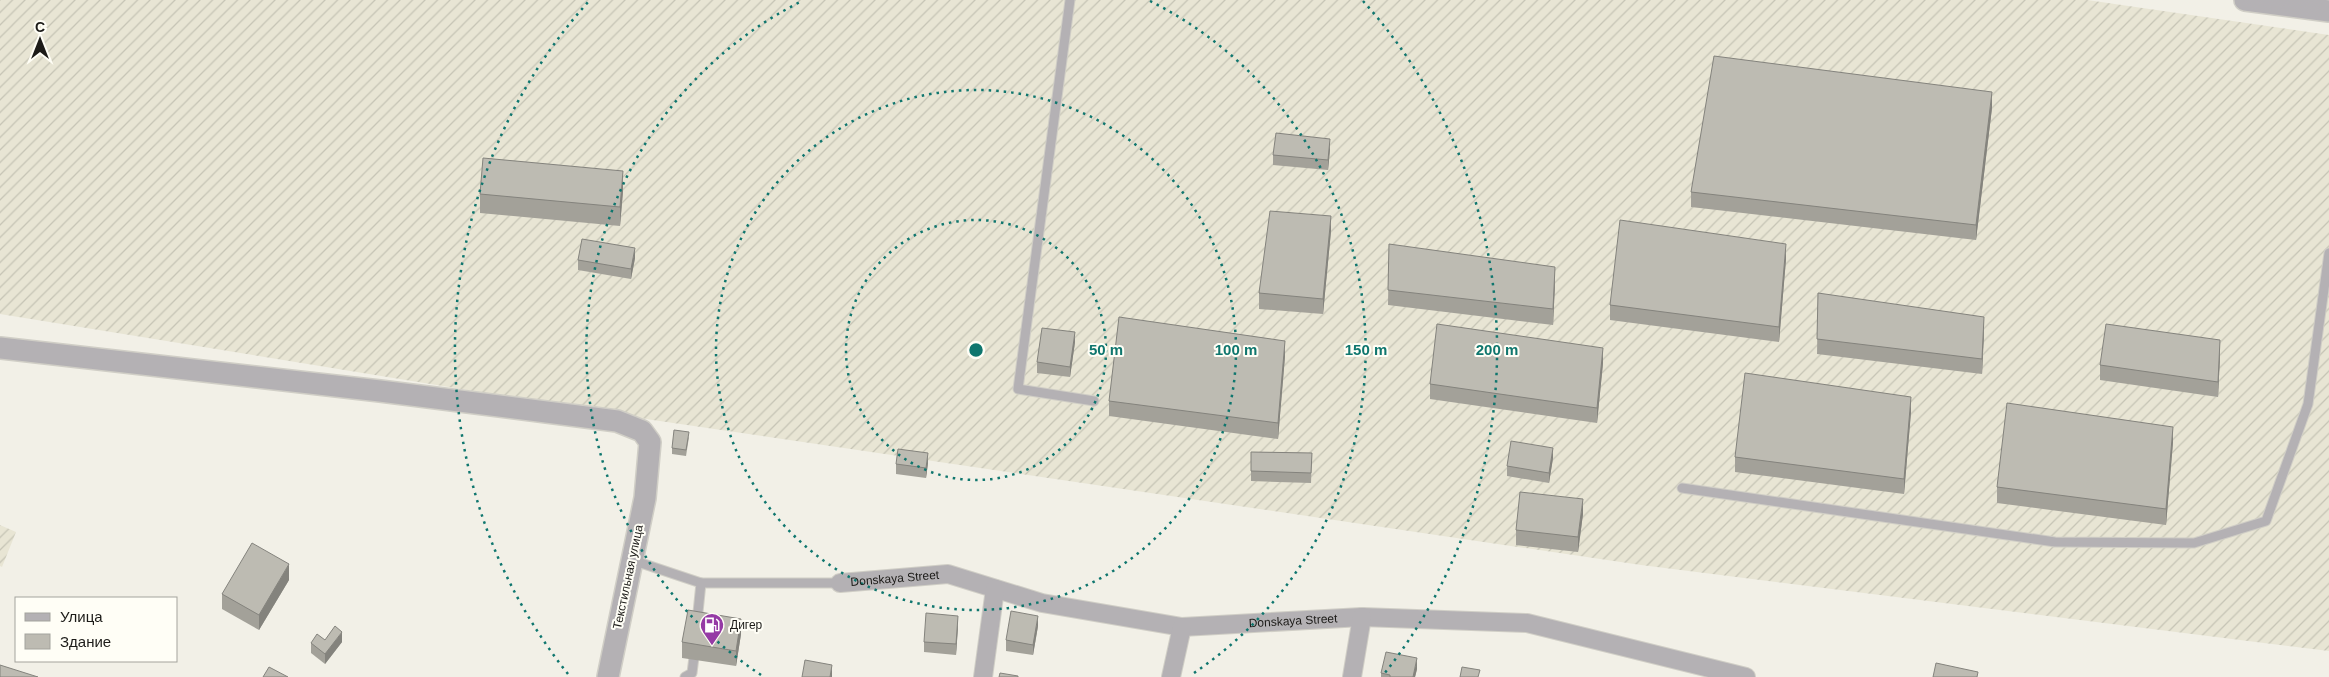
<svg xmlns="http://www.w3.org/2000/svg" width="2329" height="677" viewBox="0 0 2329 677" font-family="Helvetica,sans-serif">
<style>
.industrial{fill:url(#industrial-furrows)}
.lines{fill:none;stroke-linecap:round;stroke-linejoin:round}
.service-casing{stroke:#d0cec6;stroke-width:11}
.minor-casing{stroke:#d0cec6;stroke-width:20}
.tertiary-casing{stroke:#d0cec6;stroke-width:24}
.service{stroke:#b4b1b4;stroke-width:9}
.minor{stroke:#b4b1b4;stroke-width:18}
.tertiary{stroke:#b4b1b4;stroke-width:21}
.wall{fill:#a3a199}
.shaded-wall{fill:#84837d}
.building{fill:#bdbbb2;stroke:#84837d}
.ring{fill:none;stroke:#0f766e;stroke-width:2.5;stroke-dasharray:2.5 5}
.labels{text-anchor:middle;stroke-width:4;stroke-linejoin:round;paint-order:stroke}
.street-label{font-size:12px;fill:#1c1b18;stroke:#fffef6}
.poi-label{font-size:12px;fill:#1c1b18;stroke:#fffef6;text-anchor:start}
.centre{fill:#0f766e;stroke:#fffef6;stroke-width:2.5}
.ring-label{font-size:15px;text-anchor:middle;font-weight:bold;fill:#0f766e;stroke:#fffef6;stroke-width:4;stroke-linejoin:round;paint-order:stroke}
</style>
<defs>
<pattern id="industrial-furrows" width="10" height="10" patternUnits="userSpaceOnUse" patternTransform="scale(1.25)"><rect width="10" height="10" fill="#e8e5d4"/><path d="M-1 1l2-2M0 10L10 0M9 11l2-2" fill="none" stroke="#c6c4b5"/></pattern>
</defs>
<rect width="100%" height="100%" fill="#f2f0e7"/>
<g class="industrial">
<path d="M0,0H2087L2329,35V651L1641,565L646,419L0,314Z"/>
<path d="M0,525L16,532L2,567L0,566Z"/>
</g>
<g class="lines">
<g class="service-casing">
<g id="service">
<path d="M1070,0L1018,389L1094,401"/>
<path d="M1682,488L2055,542L2194,543L2266,521L2308,404L2329,253"/>
<path d="M632,560L701,583L697,622"/>
<path d="M701,583H840"/>
<path d="M685,677L692,673L695,649"/>
</g>
</g>
<g class="minor-casing">
<g id="minor">
<path id="s1" d="M840,583L948,574L1042,603L1182,627L1362,617L1527,623L1746,677"/>
<path d="M983,677L995,589"/>
<path d="M1171,677L1182,627"/>
<path d="M1352,677L1362,617"/>
</g>
</g>
<g class="tertiary-casing">
<g id="tertiary">
<path d="M2245,0L2329,11"/>
<path d="M0,348L380,391L617,421L642,431L650,442L645,498L608,677"/>
</g>
</g>
<use href="#service" class="service"/>
<use href="#minor" class="minor"/>
<use href="#tertiary" class="tertiary"/>
</g>
<g class="wall">
<path d="M1992,108L1976,240L1691,207V192Z"/>
<path d="M1330,149L1328,170L1273,165V155Z"/>
<path d="M623,191L620,226L480,213V194Z"/>
<path d="M1331,231L1323,314L1259,309V293Z"/>
<path d="M1389,244L1555,283L1553,325L1388,305Z"/>
<path d="M635,258L631,279L578,270V260Z"/>
<path d="M1786,259L1779,342L1610,320V305Z"/>
<path d="M1818,293L1984,332L1982,374L1817,354Z"/>
<path d="M1075,342L1070,377L1037,373V362Z"/>
<path d="M2220,355L2218,397L2100,380V365Z"/>
<path d="M1285,356L1278,439L1109,416V401Z"/>
<path d="M1603,363L1597,423L1430,399V384Z"/>
<path d="M1911,412L1904,494L1735,472V457Z"/>
<path d="M689,437L686,456L672,454V448Z"/>
<path d="M2173,442L2166,525L1997,503V487Z"/>
<path d="M1251,452L1312,453L1311,483L1251,481Z"/>
<path d="M1553,458L1549,483L1507,476V466Z"/>
<path d="M928,463L926,478L896,474V464Z"/>
<path d="M1583,514L1578,552L1516,545V530Z"/>
<path d="M289,580L259,630L222,609V594Z"/>
<path d="M958,626L956,655L924,652V642Z"/>
<path d="M1038,626L1033,655L1006,651V640Z"/>
<path d="M741,634L736,666L682,658V642Z"/>
<path d="M325,640L342,642L325,664L311,653V643Z"/>
<path d="M1417,669L1415,677H1381V673Z"/>
</g>
<g class="shaded-wall">
<path d="M1992,92V108L1976,240V225Z"/>
<path d="M1330,139V149L1328,170V160Z"/>
<path d="M623,171V191L620,226V207Z"/>
<path d="M1331,216V231L1323,314V299Z"/>
<path d="M1786,244V259L1779,342V327Z"/>
<path d="M635,248V258L631,279V269Z"/>
<path d="M1555,267V283L1553,325V309Z"/>
<path d="M1984,317V332L1982,374V359Z"/>
<path d="M1075,332V342L1070,377V367Z"/>
<path d="M2220,340V355L2218,397V382Z"/>
<path d="M1285,341V356L1278,439V423Z"/>
<path d="M1603,348V363L1597,423V408Z"/>
<path d="M1911,397V412L1904,494V479Z"/>
<path d="M2173,427V442L2166,525V509Z"/>
<path d="M1553,448V458L1549,483V473Z"/>
<path d="M928,453V463L926,478V468Z"/>
<path d="M1583,499V514L1578,552V537Z"/>
<path d="M289,564V580L259,630V615Z"/>
<path d="M958,616V626L956,655V644Z"/>
<path d="M1038,616V626L1033,655V645Z"/>
<path d="M741,619V634L736,666V651Z"/>
<path d="M342,632V642L325,664V654Z"/>
<path d="M1417,658V669L1415,677H1413Z"/>
<path d="M832,665V677H830Z"/>
</g>
<g class="building">
<path d="M1714,56L1992,92L1976,225L1691,192Z"/>
<path d="M1276,133L1330,139L1328,160L1273,155Z"/>
<path d="M483,158L623,171L620,207L480,194Z"/>
<path d="M1270,211L1331,216L1323,299L1259,293Z"/>
<path d="M1620,220L1786,244L1779,327L1610,305Z"/>
<path d="M582,239L635,248L631,269L578,260Z"/>
<path d="M1389,244L1555,267L1553,309L1388,290Z"/>
<path d="M1818,293L1984,317L1982,359L1817,339Z"/>
<path d="M1119,317L1285,341L1278,423L1109,401Z"/>
<path d="M1437,324L1603,348L1597,408L1430,384Z"/>
<path d="M2106,324L2220,340L2218,382L2100,365Z"/>
<path d="M1042,328L1075,332L1070,367L1037,362Z"/>
<path d="M1745,373L1911,397L1904,479L1735,457Z"/>
<path d="M2007,403L2173,427L2166,509L1997,487Z"/>
<path d="M674,430L689,432L686,450L672,448Z"/>
<path d="M1511,441L1553,448L1549,473L1507,466Z"/>
<path d="M898,449L928,453L926,468L896,464Z"/>
<path d="M1251,452L1312,453L1311,473L1251,471Z"/>
<path d="M1520,492L1583,499L1578,537L1516,530Z"/>
<path d="M252,543L289,564L259,615L222,594Z"/>
<path d="M688,610L741,619L736,651L682,642Z"/>
<path d="M1011,611L1038,616L1033,645L1006,640Z"/>
<path d="M926,613L958,616L956,644L924,642Z"/>
<path d="M335,626L342,632L325,654L311,643L317,634L325,640Z"/>
<path d="M1386,652L1417,658L1413,677H1390V675L1381,673Z"/>
<path d="M805,660L832,665L830,677H802Z"/>
<path d="M1936,663L1978,672L1977,677H1933Z"/>
<path d="M0,665L38,677H0Z"/>
<path d="M269,667L288,677H263Z"/>
<path d="M1462,667L1480,670L1478,677H1460Z"/>
<path d="M1000,673L1018,676V677H999Z"/>
</g>
<g class="ring">
<circle cx="976" cy="350" r="130"/>
<circle cx="976" cy="350" r="260"/>
<path d="M761 675A390 390 0 0 1 802 1M1150 1A390 390 0 0 1 1191 675"/>
<path d="M568 674A521 521 0 0 1 589 1M1363 1A521 521 0 0 1 1384 674"/>
</g>
<defs>
<g id="fuel-pin" transform="scale(1.25)"><path d="M0 17L-7.5 6A9.5 9.5 0 1 1 7.5 6Z" fill="#953aa5" stroke="#fffef6"/><path d="M-5.5-6h7V0h2V4h1.3V-2.5L3-4.5l.8-.8L6-3V5H2.5V1h-1V6h-7ZM-4.2-4.7v3.2H.2V-4.7Z" fill="#fff"/></g>
</defs>
<g fill-rule="evenodd">
<use href="#fuel-pin" x="712" y="625"/>
</g>
<g class="labels">
<g class="street-label">
<text transform="translate(628 577) rotate(-78)" y="4">Текстильная улица</text>
<text dy="4" stroke="none"><textPath href="#s1" startOffset="55">Donskaya Street</textPath></text>
<text dy="4" stroke="none"><textPath href="#s1" startOffset="460">Donskaya Street</textPath></text>
</g>
<g class="poi-label">
<text x="730" y="629">Дигер</text>
</g>
</g>
<circle cx="976" cy="350" r="8" class="centre"/>
<g class="ring-label">
<text x="1106" y="355">50 m</text>
<text x="1236" y="355">100 m</text>
<text x="1366" y="355">150 m</text>
<text x="1497" y="355">200 m</text>
</g>
<rect x="15" y="597" width="162" height="65" fill="#fffef6" stroke="#a4a39d"/>
<rect x="25" y="613" width="25" height="8" fill="#b4b1b4" stroke="#a4a39d"/>
<text x="60" y="622" font-size="15" fill="#1c1b18">Улица</text>
<rect x="25" y="634" width="25" height="15" fill="#bdbbb2" stroke="#a4a39d"/>
<text x="60" y="647" font-size="15" fill="#1c1b18">Здание</text>
<g transform="translate(40 40)" stroke="#fffef6" stroke-width="4" paint-order="stroke">
<path d="M0-4L9 19L0 12L-9 19Z" fill="#1c1b18"/>
<text y="-8" font-size="14" font-weight="bold" text-anchor="middle" fill="#1c1b18">С</text>
</g>
</svg>
